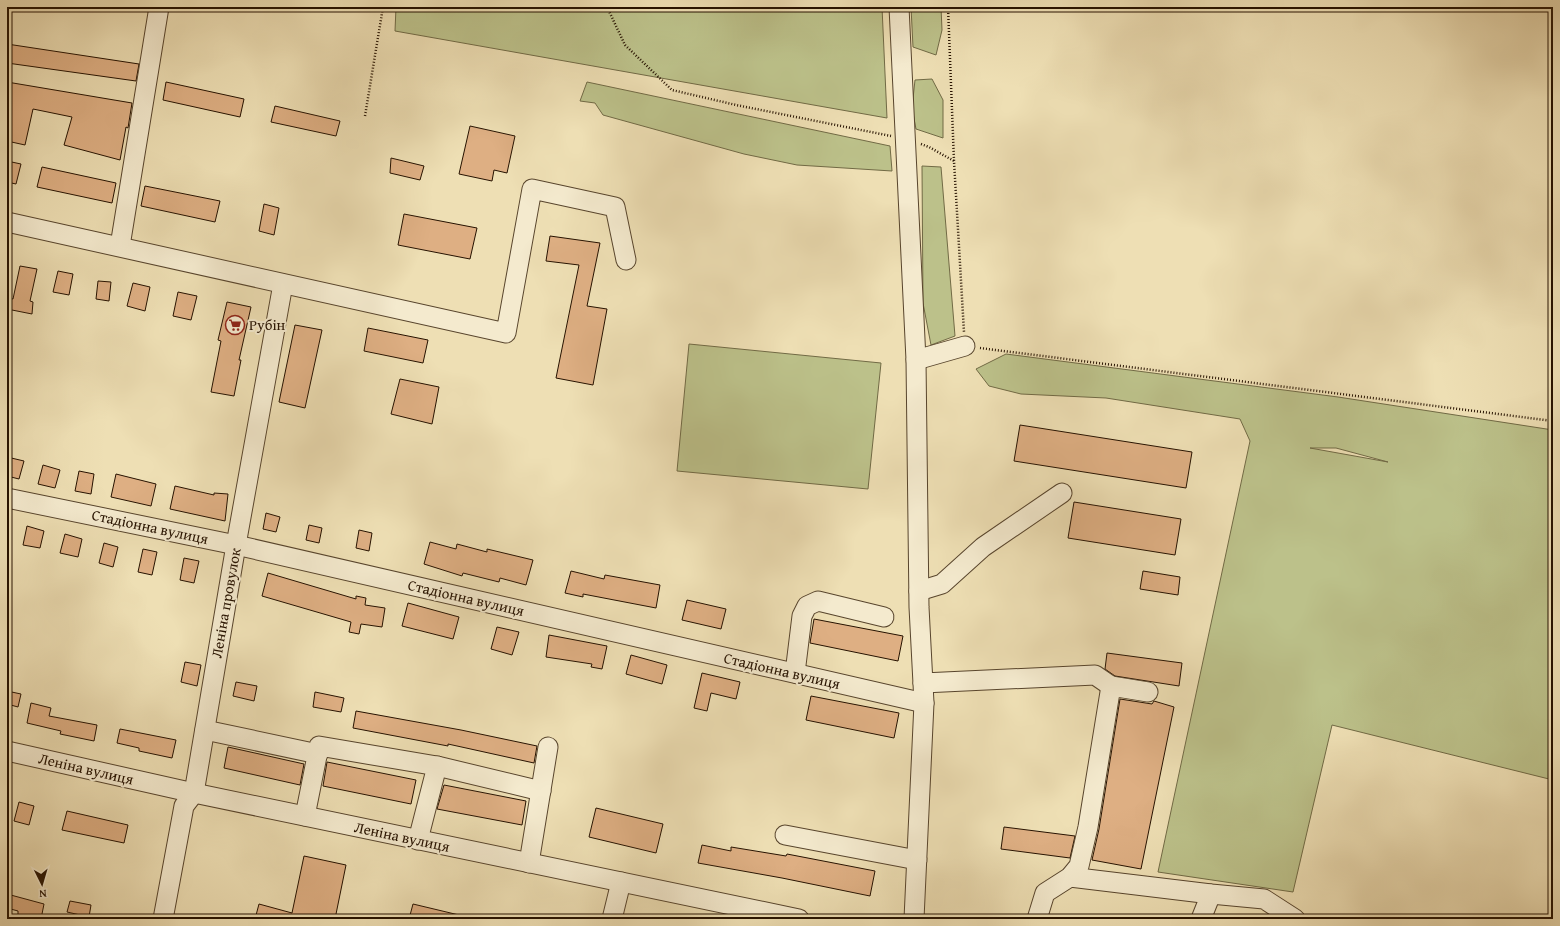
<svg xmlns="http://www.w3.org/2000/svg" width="1560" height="926" viewBox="0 0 1560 926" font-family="'Gentium Book Plus',serif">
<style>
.green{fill:#bcc18a;stroke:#716a45;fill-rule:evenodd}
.building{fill:#deaf83;stroke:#261200}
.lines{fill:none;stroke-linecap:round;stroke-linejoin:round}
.minor-casing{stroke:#58452d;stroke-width:21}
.path{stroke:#261200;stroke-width:2.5;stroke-dasharray:1 2;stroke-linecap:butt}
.minor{stroke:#f4eace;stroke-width:19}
.labels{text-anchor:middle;stroke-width:4;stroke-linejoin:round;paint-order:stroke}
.poi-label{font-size:15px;fill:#261200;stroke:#f4eace;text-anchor:start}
.street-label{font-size:15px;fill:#261200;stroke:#f4eace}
</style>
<rect width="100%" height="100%" fill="#eedfb4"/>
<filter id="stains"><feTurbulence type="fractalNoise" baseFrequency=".005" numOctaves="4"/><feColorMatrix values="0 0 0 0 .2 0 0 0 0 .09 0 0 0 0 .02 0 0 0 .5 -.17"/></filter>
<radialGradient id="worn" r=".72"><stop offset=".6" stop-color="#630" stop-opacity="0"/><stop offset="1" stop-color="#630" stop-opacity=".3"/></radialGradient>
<g class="green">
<path d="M396,7H882L887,118L395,31Z"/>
<path d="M911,7H941L942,30L936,55L913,47Z"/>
<path d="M932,79L943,100V138L916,129L912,108L915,80Z"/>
<path d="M587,82L890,146L892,171L797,165L744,154L603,115L595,103L580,101Z"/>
<path d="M922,166L941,167L955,336L931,345L923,303Z"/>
<path d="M689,344L881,363L868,489L677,471Z"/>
<path d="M1006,354L1338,397L1553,430V780L1332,725L1293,892L1158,872L1250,441L1240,419L1106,398L1021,394L989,386L976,369ZM1310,448H1336L1388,462Z"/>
</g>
<g class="building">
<path d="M7,44L139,64L136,81L7,63Z"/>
<path d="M7,82L132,103L128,128L126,127L120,160L64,145L72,117L33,109L25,145L7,141Z"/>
<path d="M166,82L244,99L240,117L163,100Z"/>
<path d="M275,106L340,121L336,136L271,122Z"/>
<path d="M470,126L515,136L507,173L494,170L492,181L459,174Z"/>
<path d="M391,158L424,166L420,180L390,173Z"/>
<path d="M7,161L21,164L16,184L7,182Z"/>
<path d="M42,167L116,183L112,203L37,187Z"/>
<path d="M145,186L220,201L215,222L141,206Z"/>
<path d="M264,204L279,208L274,235L259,231Z"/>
<path d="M404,214L477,228L470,259L398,245Z"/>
<path d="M550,236L600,243L587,306L607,309L593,385L556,378L579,265L546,261Z"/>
<path d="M20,266L37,269L30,301L33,302L32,314L7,309L8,298L13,299Z"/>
<path d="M58,271L73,274L69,295L53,292Z"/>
<path d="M98,281L111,282L109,301L96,299Z"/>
<path d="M133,283L150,287L145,311L127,306Z"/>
<path d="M178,292L197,296L191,320L173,316Z"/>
<path d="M227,302L251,307L239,360H241L234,396L211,392L221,341L218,340Z"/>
<path d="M295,325L322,330L305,408L279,402Z"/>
<path d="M368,328L428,340L423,363L364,351Z"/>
<path d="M400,379L439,387L432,424L391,414Z"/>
<path d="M1020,425L1192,452L1186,488L1014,461Z"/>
<path d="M7,457L24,461L19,479L7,476Z"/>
<path d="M43,465L60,470L55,488L38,484Z"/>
<path d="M79,471L94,474L91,494L75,491Z"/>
<path d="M116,474L156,484L151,506L111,497Z"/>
<path d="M175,486L214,495V493L228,494L225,521L170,509Z"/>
<path d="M1074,502L1181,519L1175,555L1068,538Z"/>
<path d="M266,513L280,517L276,532L263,529Z"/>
<path d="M309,525L322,528L319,543L306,540Z"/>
<path d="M27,526L44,531L40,548L23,545Z"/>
<path d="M359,530L372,533L369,551L356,548Z"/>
<path d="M65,534L82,539L78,557L60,553Z"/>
<path d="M430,542L456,549L457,544L487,552V549L533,560L526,585L500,578L499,582L463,573L462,576L424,564Z"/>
<path d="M104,543L118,547L113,567L99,563Z"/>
<path d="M143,549L157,552L152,575L138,572Z"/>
<path d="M184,558L199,561L194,583L180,580Z"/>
<path d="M571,571L604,579L605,575L660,585L656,608L583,594V597L565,593Z"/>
<path d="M1143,571L1180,577L1178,595L1140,589Z"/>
<path d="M268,573L356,599V596L366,598L365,605L385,608L382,627L361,624L359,634L349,632L351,622L262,596Z"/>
<path d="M687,600L726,609L721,629L682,620Z"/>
<path d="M408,603L459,617L453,639L402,626Z"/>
<path d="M814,619L903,636L898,661L810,643Z"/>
<path d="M497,627L519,632L512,655L491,649Z"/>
<path d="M549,635L607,646L602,669L591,667L592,664L546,657Z"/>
<path d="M1107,653L1182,663L1179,686L1115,676L1105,669Z"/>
<path d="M631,655L667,665L662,684L626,674Z"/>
<path d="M185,662L201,665L197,686L181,682Z"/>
<path d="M702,673L740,682L736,699L711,693L707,711L694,708Z"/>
<path d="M236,682L257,686L254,701L233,696Z"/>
<path d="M7,691L21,694L18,707L7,704Z"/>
<path d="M315,692L344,698L341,712L313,707Z"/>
<path d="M811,696L899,713L894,738L806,720Z"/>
<path d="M1120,699L1152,704L1154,701L1174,707L1141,869L1092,860L1099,829Z"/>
<path d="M31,703L51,708L49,716L97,725L94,741L60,734L61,731L27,723Z"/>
<path d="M356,711L461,730L537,746L534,763L448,744V746L353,728Z"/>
<path d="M120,729L176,740L172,758L139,751V748L117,743Z"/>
<path d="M228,747L304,764L300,785L224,768Z"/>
<path d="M327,762L416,780L411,804L323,786Z"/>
<path d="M444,785L526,801L522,825L437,809Z"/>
<path d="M19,802L34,806L29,825L14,821Z"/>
<path d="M596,808L663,824L656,853L589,837Z"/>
<path d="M67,811L128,825L124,843L62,830Z"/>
<path d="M1004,827L1075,836L1070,858L1001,849Z"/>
<path d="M702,845L731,851V847L786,856L787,854L875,871L870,896L782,878L698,863Z"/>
<path d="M304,856L346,865L335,919H322L304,916L303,919H255L259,904L292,913Z"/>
<path d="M7,894L44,904L41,919L18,915V911L7,908Z"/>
<path d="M70,901L91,905L89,917L67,912Z"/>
<path d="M413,904L459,915L458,919H409Z"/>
</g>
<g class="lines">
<g class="minor-casing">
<g id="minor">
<path d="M899,7L916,360L919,607L924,703L914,919"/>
<path d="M7,222L506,333L532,189L615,207L626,260"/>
<path d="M120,246L159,7"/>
<path d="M916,360L965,346"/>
<path d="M7,498L236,545L924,703"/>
<path d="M919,591L942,584L983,547L1062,493"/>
<path d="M795,673L802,616L807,606L818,601L884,617"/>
<path d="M923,683L1095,675L1111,686"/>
<path d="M205,730L318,754"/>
<path d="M7,751L194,793L799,919"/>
<path d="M305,816L319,746L437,766L541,791"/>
<path d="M785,835L917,860"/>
<path d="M418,840L437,766"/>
<path d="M529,863L548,747"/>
<path d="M1070,877L1211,894L1264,899L1295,919"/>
<path d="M163,919L184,806L194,793L236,545L283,284"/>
<path d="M612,919L621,882"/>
<path d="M1037,919L1045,893L1070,877L1079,866L1088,827L1111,686L1148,692"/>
<path d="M1201,919L1211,894"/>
</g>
</g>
<g class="path">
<path d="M607,7L625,45L672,90L736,105L891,136"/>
<path d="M948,7L954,161L964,332"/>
<path d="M365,116L383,7"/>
<path d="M921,144L929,147L954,161"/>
<path d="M980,348L1553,421"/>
</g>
<use href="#minor" class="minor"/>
</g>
<defs>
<g id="supermarket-ring" transform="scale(1)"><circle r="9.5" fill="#f4eace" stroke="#8f2418" stroke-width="1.5"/><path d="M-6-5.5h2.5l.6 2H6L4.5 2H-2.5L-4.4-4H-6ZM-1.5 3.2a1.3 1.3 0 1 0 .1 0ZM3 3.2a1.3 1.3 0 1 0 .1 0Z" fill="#8f2418"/></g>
</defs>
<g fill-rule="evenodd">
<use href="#supermarket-ring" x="235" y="325"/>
</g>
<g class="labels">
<g class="poi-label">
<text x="249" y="330">Рубін</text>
</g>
<g class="street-label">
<text transform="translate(150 527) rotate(12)" y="5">Стадіонна вулиця</text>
<text transform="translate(466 598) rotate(13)" y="5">Стадіонна вулиця</text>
<text transform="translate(226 603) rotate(-80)" y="5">Леніна провулок</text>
<text transform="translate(782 671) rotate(13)" y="5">Стадіонна вулиця</text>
<text transform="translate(86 769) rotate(13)" y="5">Леніна вулиця</text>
<text transform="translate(402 837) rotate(12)" y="5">Леніна вулиця</text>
</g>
</g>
<rect width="1560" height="926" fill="none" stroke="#eedfb4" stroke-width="24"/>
<rect x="8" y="8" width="1544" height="910" fill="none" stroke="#261200" stroke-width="2"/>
<rect x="12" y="12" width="1536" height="902" fill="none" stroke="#261200"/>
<g transform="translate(42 884) rotate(175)" stroke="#f4eace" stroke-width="3" paint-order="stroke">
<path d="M0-3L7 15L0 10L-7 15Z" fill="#261200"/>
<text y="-6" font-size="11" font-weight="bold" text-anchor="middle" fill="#261200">N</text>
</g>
<rect width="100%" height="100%" filter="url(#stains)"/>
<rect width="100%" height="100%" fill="url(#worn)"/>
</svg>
